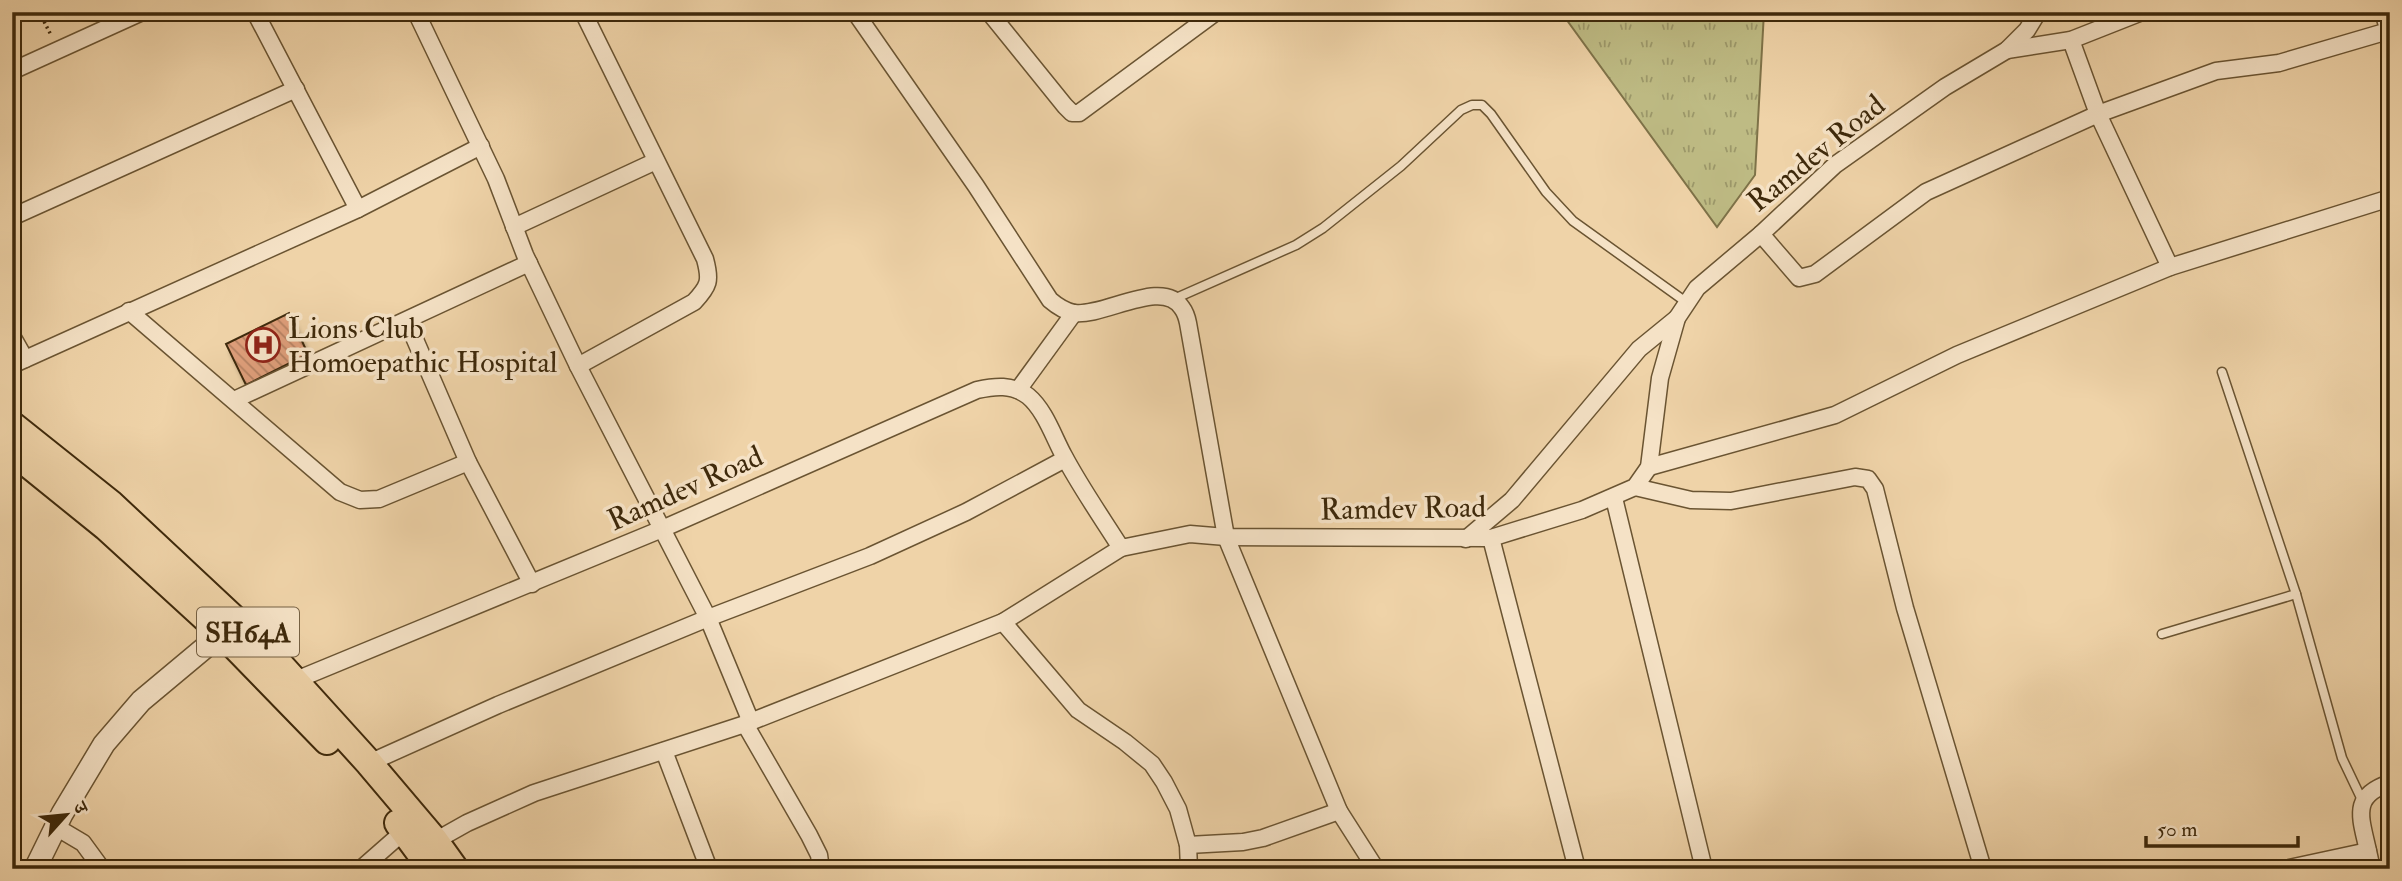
<svg xmlns="http://www.w3.org/2000/svg" width="2402" height="881" viewBox="0 0 2402 881" font-family="'IM FELL Double Pica','Noto Serif Devanagari',serif">
<style>
.grass{fill:url(#grass-tufts);stroke:#7e7248;stroke-width:2}
.building{fill:url(#building-back-hatch);stroke:#3e290b;stroke-width:2;filter:url(#shadow)}
.lines{fill:none;stroke-linecap:round;stroke-linejoin:round}
.service-casing{stroke:#6a5432;stroke-width:11}
.minor-casing{stroke:#6a5432;stroke-width:19}
.tertiary-casing{stroke:#6a5432;stroke-width:24}
.primary-casing{stroke:#3e290b;stroke-width:30}
.path{stroke:#3e290b;stroke-width:3.5;stroke-dasharray:2 3.5;stroke-linecap:butt}
.service{stroke:#f5e2c6;stroke-width:8}
.minor{stroke:#f5e2c6;stroke-width:16}
.tertiary{stroke:#f5e2c6;stroke-width:21}
.primary{stroke:#efd3a8;stroke-width:26}
.labels{text-anchor:middle;stroke-width:7;stroke-linejoin:round;paint-order:stroke}
.shield{fill:#f5e2c6;stroke:#756043;stroke-width:2}
.shield-label{font-size:28px;font-weight:bold;fill:#3e290b}
.street-label{font-size:30px;fill:#3e290b;stroke:#f5e2c6}
.poi-label{font-size:30px;fill:#3e290b;stroke:#f5e2c6;text-anchor:start}
</style>
<defs>
<pattern id="grass-tufts" width="24" height="20" patternUnits="userSpaceOnUse" patternTransform="scale(1.75)"><rect width="24" height="20" fill="#bebb84"/><path d="M3 7l-1-3M5 7V3M7 7l1-3M15 17l-1-3M17 17v-4M19 17l1-3" fill="none" stroke="#9c986a"/></pattern>
<pattern id="building-back-hatch" width="6" height="6" patternUnits="userSpaceOnUse" patternTransform="scale(1.75)"><rect width="6" height="6" fill="#de9e7a"/><path d="M-1 5l2 2M0 0l6 6M5-1l2 2" fill="none" stroke="#b58162"/></pattern>
<filter id="shadow"><feDropShadow dx="4.5" dy="8" stdDeviation="2" flood-color="#0004"/></filter>
</defs>
<rect width="100%" height="100%" fill="#efd3a8"/>
<filter id="stains"><feTurbulence type="fractalNoise" baseFrequency=".00286" numOctaves="4"/><feColorMatrix values="0 0 0 0 .2 0 0 0 0 .09 0 0 0 0 .02 0 0 0 .5 -.17"/></filter>
<radialGradient id="worn" r=".72"><stop offset=".6" stop-color="#630" stop-opacity="0"/><stop offset="1" stop-color="#630" stop-opacity=".3"/></radialGradient>
<path class="grass" d="M1561,12H1764L1755,175L1717,227Z"/>
<path class="building" d="M289,313L308,354L246,385L226,344Z"/>
<g class="lines">
<g class="service-casing">
<g id="service">
<path d="M1174,299L1296,245L1323,228L1401,166L1461,110L1472,105H1482L1491,114L1546,192L1573,221L1686,302"/>
<path d="M2222,372L2296,594L2342,758L2362,800"/>
<path d="M2162,634L2296,594"/>
</g>
</g>
<g class="minor-casing">
<g id="minor">
<path d="M416,12L496,179L525,255L578,366L708,618L751,722"/>
<path d="M855,12L976,186L1050,300C1057,306 1064,311 1074,313C1104,317 1163,277 1182,308C1185,312 1187,318 1188,323L1226,537L1339,811L1376,869"/>
<path d="M989,12L1065,106L1072,113H1079L1216,12"/>
<path d="M2383,12L2390,35"/>
<path d="M2071,40L2098,114L2170,267"/>
<path d="M2007,50L2071,40L2142,12"/>
<path d="M12,71L142,12"/>
<path d="M358,209L481,146"/>
<path d="M12,217L296,89"/>
<path d="M514,227L656,161"/>
<path d="M1761,234L1799,278L1815,274L1926,192L2098,114L2216,71L2279,63L2388,31"/>
<path d="M129,311L340,492L360,500L379,499L468,462"/>
<path d="M407,321L468,462L532,584"/>
<path d="M12,336L25,359"/>
<path d="M12,365L358,209L255,12"/>
<path d="M578,366L694,302C709,286 711,281 705,259L583,12"/>
<path d="M1018,390L1074,313"/>
<path d="M234,400L529,263"/>
<path d="M1649,467L1835,415L1957,355L2170,267L2390,198"/>
<path d="M1635,487L1691,500L1731,501L1855,477L1868,479L1875,489L1905,608L1983,869"/>
<path d="M1614,498L1704,869"/>
<path d="M1491,538L1577,869"/>
<path d="M1466,539L1512,500L1639,349L1677,318"/>
<path d="M1003,622L1078,710L1125,742L1152,764L1164,782L1178,809L1188,845L1189,869"/>
<path d="M296,680L662,529L977,390C995,386 1012,384 1028,396C1045,410 1054,438 1064,456C1081,488 1102,518 1121,548L1190,534L1226,537L1491,538L1582,510L1635,487L1649,467L1660,378L1677,318L1697,288L1761,234L1835,165L1945,87L2007,50L2027,30L2038,12"/>
<path d="M745,724L809,835L819,855L821,869"/>
<path d="M664,751L709,869"/>
<path d="M369,763L498,705L708,618L870,556L966,512L1065,459"/>
<path d="M56,827L83,843L102,869"/>
<path d="M435,841L467,823L534,793L745,724L1003,622L1121,548"/>
<path d="M1188,845L1243,842L1263,838L1339,811"/>
<path d="M2368,851C2361,818 2350,796 2390,783"/>
<path d="M361,869L410,826"/>
<path d="M2285,869L2368,851L2372,869"/>
</g>
</g>
<g class="tertiary-casing">
<path id="tertiary" d="M35,869L62,814L104,744L141,701L232,625"/>
</g>
<g class="primary-casing">
<g id="primary">
<path d="M12,425L111,504L263,646L369,763L435,841L455,869"/>
<path d="M12,451L106,527L223,634L327,741"/>
<path d="M398,823L432,869"/>
</g>
</g>
<path class="path" d="M39,12L51,35"/>
<use href="#service" class="service"/>
<use href="#minor" class="minor"/>
<use href="#tertiary" class="tertiary"/>
<use href="#primary" class="primary"/>
</g>
<defs>
<g id="hospital-ring" transform="scale(1.75)"><circle r="9.5" fill="#f5e2c6" stroke="#8f2418" stroke-width="1.5"/><path d="M-5-5h3v3.5h4V-5h3V5h-3V1.5h-4V5h-3Z" fill="#8f2418"/></g>
</defs>
<g fill-rule="evenodd">
<use href="#hospital-ring" x="263" y="345"/>
</g>
<g class="labels">
<rect class="shield" x="197" y="607.5" width="102" height="49" rx="5"/>
<g class="shield-label">
<text x="248" y="642">SH64A</text>
</g>
<g class="street-label">
<text transform="translate(1816 153) rotate(-39)" y="10">Ramdev Road</text>
<text transform="translate(685 488) rotate(-24)" y="10">Ramdev Road</text>
<text transform="translate(1403 508) rotate(-1)" y="10">Ramdev Road</text>
</g>
<g class="poi-label">
<text x="288" y="338">Lions Club<tspan x="288" dy="34">Homoepathic Hospital</tspan></text>
</g>
</g>
<rect width="2402" height="881" fill="none" stroke="#efd3a8" stroke-width="42"/>
<rect x="14" y="14" width="2374" height="853" fill="none" stroke="#3e290b" stroke-width="3.5"/>
<rect x="21" y="21" width="2360" height="839" fill="none" stroke="#3e290b" stroke-width="2"/>
<g transform="translate(66 815) rotate(63)" stroke="#f5e2c6" stroke-width="5" paint-order="stroke">
<path d="M0-5L12 26L0 18L-12 26Z" fill="#3e290b"/>
<text y="-10" font-size="19" font-weight="bold" text-anchor="middle" fill="#3e290b">उ</text>
</g>
<path d="M2146 836v10h152v-10" fill="none" stroke="#3e290b" stroke-width="3.5"/>
<text x="2157" y="836" font-size="21" fill="#3e290b" stroke="#f5e2c6" stroke-width="5" paint-order="stroke">50 m</text>
<rect width="100%" height="100%" filter="url(#stains)"/>
<rect width="100%" height="100%" fill="url(#worn)"/>
</svg>
